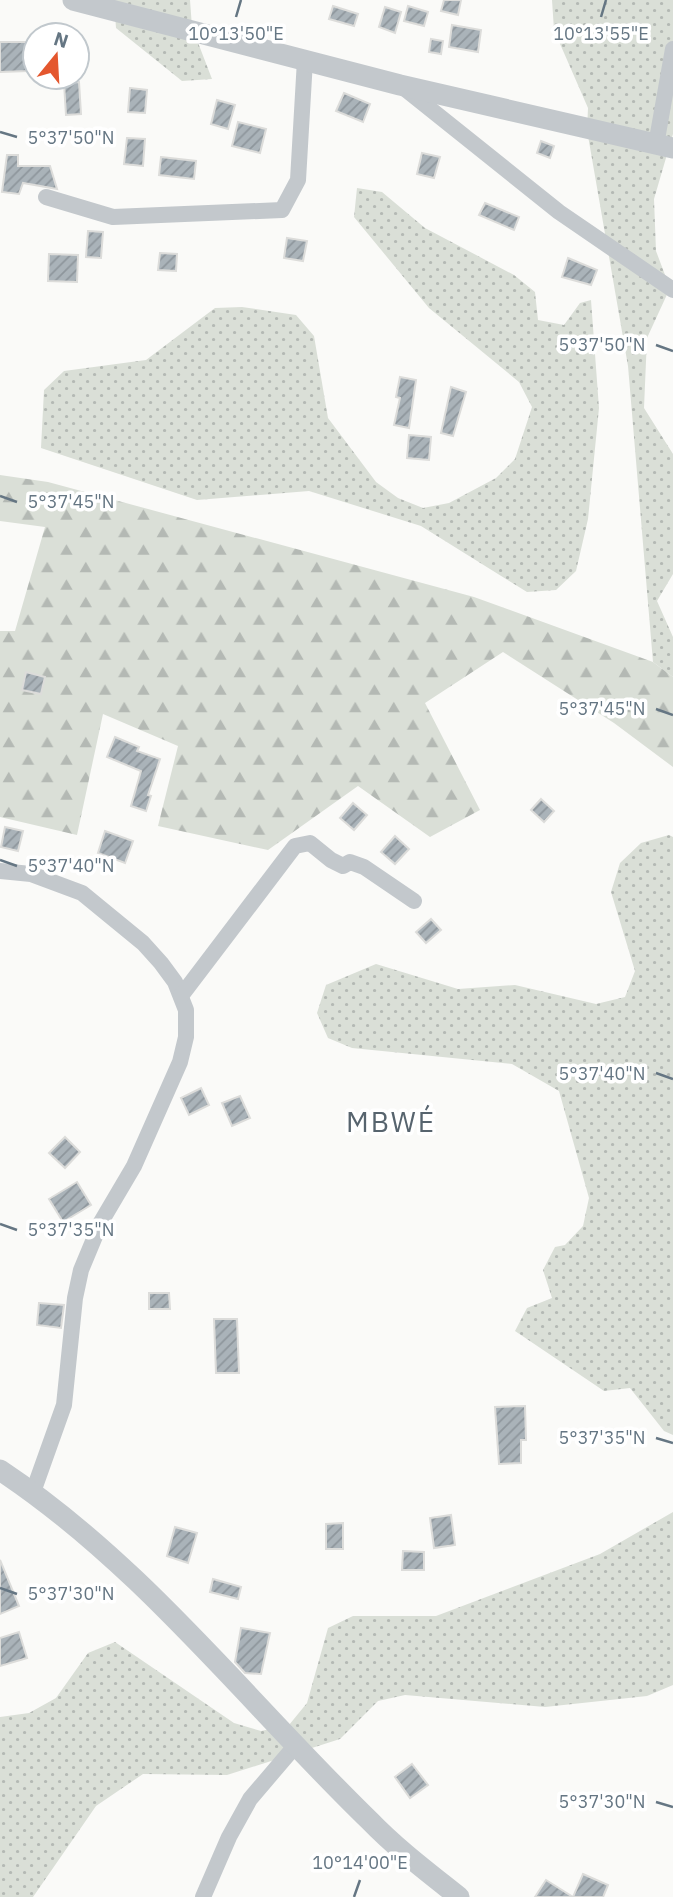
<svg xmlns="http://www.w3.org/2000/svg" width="673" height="1897" viewBox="0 0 673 1897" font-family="'IBM Plex Sans',sans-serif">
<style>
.grass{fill:url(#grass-dots)}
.forest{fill:url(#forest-firs)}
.building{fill:url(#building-hatch);stroke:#dcdcda;stroke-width:2}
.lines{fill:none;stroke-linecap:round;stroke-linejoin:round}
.minor{stroke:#c3c8cc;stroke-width:16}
.tertiary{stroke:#c3c8cc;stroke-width:21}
.ticks{fill:none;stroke:#657683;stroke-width:2.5}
.labels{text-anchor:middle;stroke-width:7;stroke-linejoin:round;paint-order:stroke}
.quarter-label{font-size:28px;letter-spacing:2px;fill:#57646e;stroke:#fff}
.ticks-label{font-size:18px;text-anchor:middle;fill:#657683;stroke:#fff;stroke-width:7;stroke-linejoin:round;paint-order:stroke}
</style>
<defs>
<pattern id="grass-dots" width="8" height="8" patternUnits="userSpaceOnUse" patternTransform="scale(1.75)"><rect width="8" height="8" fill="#dadfd7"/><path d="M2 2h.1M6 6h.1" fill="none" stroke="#b4b9b4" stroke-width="1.8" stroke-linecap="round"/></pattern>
<pattern id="forest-firs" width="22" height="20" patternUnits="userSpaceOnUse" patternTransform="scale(1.75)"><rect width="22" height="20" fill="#dadfd7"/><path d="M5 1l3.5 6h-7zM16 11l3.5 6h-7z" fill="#b4b9b4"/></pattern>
<pattern id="building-hatch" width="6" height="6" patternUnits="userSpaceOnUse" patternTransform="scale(1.75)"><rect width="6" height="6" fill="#aab3b9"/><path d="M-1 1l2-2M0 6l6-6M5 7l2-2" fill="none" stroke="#8e969c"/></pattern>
</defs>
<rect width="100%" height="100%" fill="#fafaf8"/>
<g class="grass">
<path d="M114,0H190L192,27L212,79L182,81L116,28Z"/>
<path d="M552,0H673V134L654,199L656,251L670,288L647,338L644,408L673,454V574L657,601L673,637V677L653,662L628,366L587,130L588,108L554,30Z"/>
<path d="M357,188L382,192L425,228L514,275L535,292L538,320L564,325L580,303L591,300L599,408L588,519L576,571L556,590L527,592L421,526L309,491L197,500L41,448L44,390L64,371L146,360L215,308L242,307L296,315L314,336L328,418L376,482L398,498L423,508L449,503L496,478L515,459L532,407L519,382L429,308L354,217Z"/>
<path d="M669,835L673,837V1435L664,1431L630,1388L604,1391L515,1331L527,1308L552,1298L543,1270L555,1247L565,1245L583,1226L589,1198L559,1091L512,1064L352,1048L328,1038L317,1013L326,985L376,964L458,989L515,985L596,1004L625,997L635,971L611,892L620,863L641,843Z"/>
<path d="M673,1512V1685L647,1696L545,1707L405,1695L378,1701L340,1739L227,1775L143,1774L96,1806L33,1897H0V1717L29,1713L56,1698L88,1653L115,1642L234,1723L261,1731L289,1725L307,1703L328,1628L353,1616H436L600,1554Z"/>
</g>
<path class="forest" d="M0,475L48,482L474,597L653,662L673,677V767L614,723L503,652L425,703L480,810L430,837L358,786L268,850L158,826L178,746L103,714L77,835L0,817V631H15L45,527L0,521Z"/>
<g class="building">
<path d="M444,0H461L458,15L441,11Z"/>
<path d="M333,6L358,14L354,26L329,19Z"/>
<path d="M408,6L428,12L424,26L404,21Z"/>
<path d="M385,7L401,12L395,33L379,27Z"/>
<path d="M452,25L481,30L478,52L449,47Z"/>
<path d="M431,39L443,41L441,54L429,52Z"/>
<path d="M0,42H27L28,71L0,72Z"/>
<path d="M79,82L81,114L66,115L64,83Z"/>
<path d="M130,88L147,90L145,113L128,112Z"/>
<path d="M344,93L370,104L363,122L336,111Z"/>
<path d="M217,100L235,105L228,129L211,124Z"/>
<path d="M238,122L266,129L260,153L232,146Z"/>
<path d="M127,138L145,139L143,166L124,164Z"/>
<path d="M541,141L554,146L550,158L537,153Z"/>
<path d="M422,153L440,157L434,178L417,174Z"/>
<path d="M7,155H18V166H50L57,189L23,183L19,194L2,192Z"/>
<path d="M161,157L196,161L194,179L159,175Z"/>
<path d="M485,203L519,217L514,230L479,215Z"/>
<path d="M88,231L103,232L101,258L86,257Z"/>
<path d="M287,238L307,241L303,261L284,258Z"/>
<path d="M160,253L177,254L176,271L158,270Z"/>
<path d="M49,254L78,255L77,282L48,281Z"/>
<path d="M568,258L597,270L591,285L562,277Z"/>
<path d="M400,377L416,380L409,428L394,425L400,398L396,397Z"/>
<path d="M451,387L466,392L453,436L441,433Z"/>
<path d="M409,435L431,437L429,460L407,458Z"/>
<path d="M26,672L45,677L41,694L22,690Z"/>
<path d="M115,737L139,747L137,751L160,759L148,795L151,796L146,811L131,806L141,771L107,757Z"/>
<path d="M541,799L554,811L544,822L531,810Z"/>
<path d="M353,803L367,815L354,830L340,818Z"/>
<path d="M5,827L23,831L18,851L1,847Z"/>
<path d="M105,831L133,841L125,863L98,853Z"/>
<path d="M395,836L409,849L395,864L381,852Z"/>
<path d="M431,919L441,930L426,943L416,932Z"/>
<path d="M201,1088L209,1105L189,1115L181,1098Z"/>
<path d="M240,1096L250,1118L232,1126L222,1103Z"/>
<path d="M65,1137L80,1152L65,1168L49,1153Z"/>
<path d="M77,1182L91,1205L63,1222L49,1199Z"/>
<path d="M149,1293H169L170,1309H149Z"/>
<path d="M39,1303L64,1305L61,1328L37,1325Z"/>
<path d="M214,1319H237L239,1373H216Z"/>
<path d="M525,1406L526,1440H521V1463L499,1464L495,1407Z"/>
<path d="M451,1515L455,1545L434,1548L430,1518Z"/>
<path d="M343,1523V1549H326V1524Z"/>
<path d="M175,1527L197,1533L188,1563L167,1556Z"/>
<path d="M403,1551L424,1552V1570H402Z"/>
<path d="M0,1560L19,1606L0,1614Z"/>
<path d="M213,1579L241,1587L238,1599L210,1592Z"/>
<path d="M241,1628L270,1633L261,1674L245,1673L235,1662Z"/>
<path d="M19,1632L27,1658L0,1666V1638Z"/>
<path d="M412,1764L428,1785L410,1798L395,1777Z"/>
<path d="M583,1874L608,1885L603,1897H573Z"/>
<path d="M546,1880L573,1897H535Z"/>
</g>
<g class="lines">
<g class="minor">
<path d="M404,88L559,212L673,290"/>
<path d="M656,145L673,49"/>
<path d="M46,197L113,217L282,210L298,180L305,60"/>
<path d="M0,871L31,874L82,893L143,943L161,963L175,982L186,1010V1037L180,1062L134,1166L101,1222L81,1270L75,1298L64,1405L33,1492"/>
<path d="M181,996L295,846L310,843L331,860L343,866L350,862L364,867L414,901"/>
<path d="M203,1897L229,1837L250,1799L296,1745"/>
</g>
<g class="tertiary">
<path d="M73,0L400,85L673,148"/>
<path d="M0,1470C143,1565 248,1703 370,1821C397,1849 429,1873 459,1897"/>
</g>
</g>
<path class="ticks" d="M236,17L241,0M601,17L606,0M0,132L17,137M656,345L673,351M0,496L17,502M656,709L673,715M0,860L17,866M656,1073L673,1079M0,1224L17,1230M656,1438L673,1443M0,1588L17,1594M656,1802L673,1807M354,1897L360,1880"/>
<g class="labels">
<g class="quarter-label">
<text x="391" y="1132">MBWÉ</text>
</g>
</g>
<g class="ticks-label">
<text x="236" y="40">10°13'50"E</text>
<text x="601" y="40">10°13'55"E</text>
<text x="71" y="144">5°37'50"N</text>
<text x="602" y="351">5°37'50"N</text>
<text x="71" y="508">5°37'45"N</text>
<text x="602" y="715">5°37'45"N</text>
<text x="71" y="872">5°37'40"N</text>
<text x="602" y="1080">5°37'40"N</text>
<text x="71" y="1236">5°37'35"N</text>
<text x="602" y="1444">5°37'35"N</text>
<text x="71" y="1600">5°37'30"N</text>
<text x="602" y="1808">5°37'30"N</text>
<text x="360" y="1869">10°14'00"E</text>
</g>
<g transform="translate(56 56) rotate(18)"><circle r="33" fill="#ffffff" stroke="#c1c8cd" stroke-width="2"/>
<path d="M0-5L12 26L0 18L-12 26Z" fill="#e4572e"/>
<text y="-10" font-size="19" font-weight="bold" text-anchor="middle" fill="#657683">N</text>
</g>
</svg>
